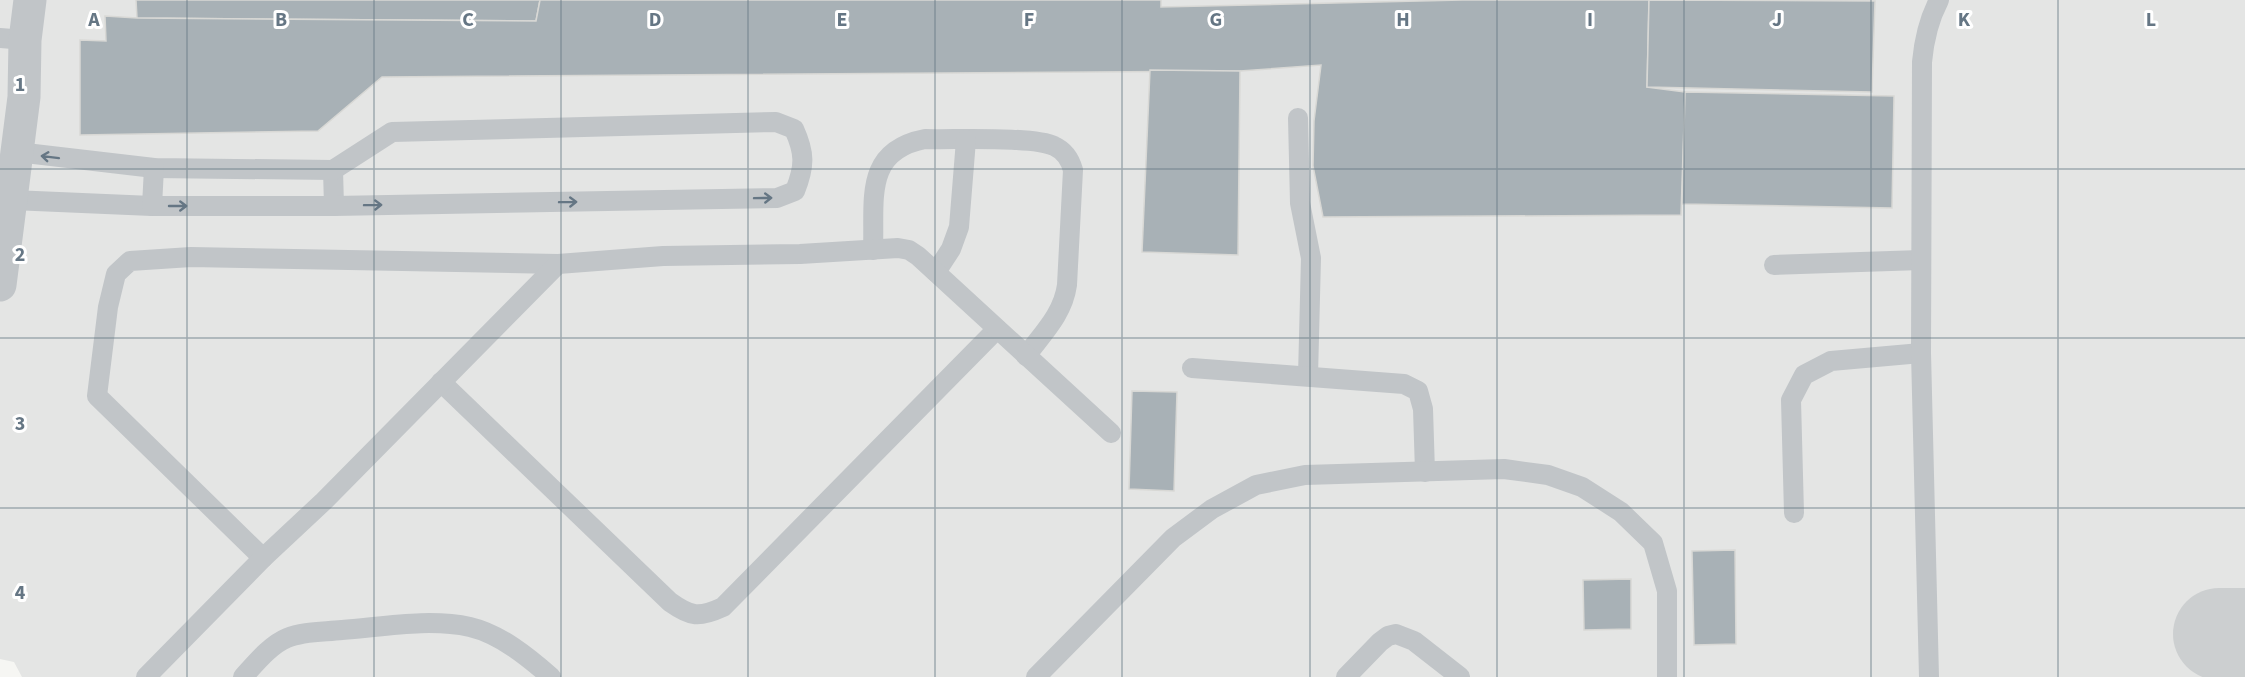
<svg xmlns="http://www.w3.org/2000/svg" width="2245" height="677" viewBox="0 0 2245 677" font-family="'Source Sans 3',sans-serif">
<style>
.built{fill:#e4e5e4}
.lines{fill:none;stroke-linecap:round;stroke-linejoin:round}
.taxiway{stroke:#cccfd0;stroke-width:92}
.building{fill:#a8b1b6;stroke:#d8d8d5;stroke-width:1.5}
.lane{stroke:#c1c5c8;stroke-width:20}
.street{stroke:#c1c5c8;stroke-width:33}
.oneway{stroke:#657684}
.grid{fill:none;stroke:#657684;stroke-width:1.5;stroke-opacity:0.55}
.grid-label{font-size:20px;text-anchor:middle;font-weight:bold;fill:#657684;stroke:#fff;stroke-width:6;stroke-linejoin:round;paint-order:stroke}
</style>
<rect width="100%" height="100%" fill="#f6f6f3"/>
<path class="built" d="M0,0H2245V677H22L14,662L0,659Z"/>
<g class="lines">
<path class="taxiway" d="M2219,634H2245"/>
</g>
<g class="building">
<path d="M136,0H540L536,21L137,18Z"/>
<path d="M540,0H1161V7L1462,0H1649L1647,87L1685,92L1681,215L1323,217L1313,166L1314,121L1321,65L1240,71L382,77L318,131L80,135V40L106,41L105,16L137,18L536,21Z"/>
<path d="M1649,0L1875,1L1872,92L1647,87Z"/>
<path d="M1150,70L1240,71L1238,255L1142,252Z"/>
<path d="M1685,92L1894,96L1892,208L1682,204Z"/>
<path d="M1132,391L1177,392L1174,491L1129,489Z"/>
<path d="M1735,550L1736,644L1694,645L1692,551Z"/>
<path d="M1631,579V629L1584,630L1583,580Z"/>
</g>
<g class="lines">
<g class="lane">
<path d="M0,38L25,40"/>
<path d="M1298,118L1300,203L1311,258L1308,376"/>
<path d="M333,170L334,206"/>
<path d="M12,200L152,206H334L777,198L795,191C805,166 805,153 794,129L776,122L392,132L333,170L154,168L17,152"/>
<path d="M152,206L154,168"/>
<path d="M873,250C875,200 863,151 925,139C952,140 1034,136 1054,146C1065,151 1070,159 1073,170L1067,285C1063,314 1043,333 1026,356"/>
<path d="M1774,265L1921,260"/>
<path d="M936,272L951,249L959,227L966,140"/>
<path d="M1192,368L1404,384L1418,391L1423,409L1425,472"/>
<path d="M441,382L670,602C691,617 699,618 723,607L997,329"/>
<path d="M1794,513L1791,400L1804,375L1831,361L1921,353"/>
<path d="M263,558L97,396L108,307L116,274L130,261L191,257L558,264"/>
<path d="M146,677L263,558L324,501L558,264L663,256L800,254L898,248L909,250L918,256L1111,433"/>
<path d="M243,677C255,664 270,645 287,638C303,631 324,632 342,630C382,627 429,618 470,627C500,634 528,657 551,677"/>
<path d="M1036,677L1173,538L1212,509L1256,485L1305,475L1504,469L1548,475L1582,487L1621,512L1653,543L1667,591V677"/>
<path d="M1346,677L1380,642L1388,636L1396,634L1414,641L1460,677"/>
<path d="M1929,677L1921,353L1922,62C1924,40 1929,19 1939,0"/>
</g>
<path class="street" d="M0,285L24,97L25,40L30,0"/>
</g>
<defs><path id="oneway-shaft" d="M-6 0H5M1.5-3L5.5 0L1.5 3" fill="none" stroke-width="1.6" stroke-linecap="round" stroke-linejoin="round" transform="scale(1.5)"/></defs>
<g class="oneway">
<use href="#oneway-shaft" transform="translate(50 157) rotate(-173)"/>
<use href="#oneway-shaft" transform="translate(763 198) rotate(-1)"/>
<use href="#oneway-shaft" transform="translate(568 202) rotate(-1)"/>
<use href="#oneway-shaft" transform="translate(373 205) rotate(-1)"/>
<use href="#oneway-shaft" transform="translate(178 206)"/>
</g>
<path class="grid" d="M187,0V677M374,0V677M561,0V677M748,0V677M935,0V677M1122,0V677M1310,0V677M1497,0V677M1684,0V677M1871,0V677M2058,0V677M0,169H2245M0,338H2245M0,508H2245"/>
<g class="grid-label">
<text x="94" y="26">A</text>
<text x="281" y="26">B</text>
<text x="468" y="26">C</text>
<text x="655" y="26">D</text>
<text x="842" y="26">E</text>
<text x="1029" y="26">F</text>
<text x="1216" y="26">G</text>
<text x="1403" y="26">H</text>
<text x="1590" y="26">I</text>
<text x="1777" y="26">J</text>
<text x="1964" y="26">K</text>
<text x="2151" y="26">L</text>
<text x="20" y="91">1</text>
<text x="20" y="261">2</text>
<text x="20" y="430">3</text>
<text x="20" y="599">4</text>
</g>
</svg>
